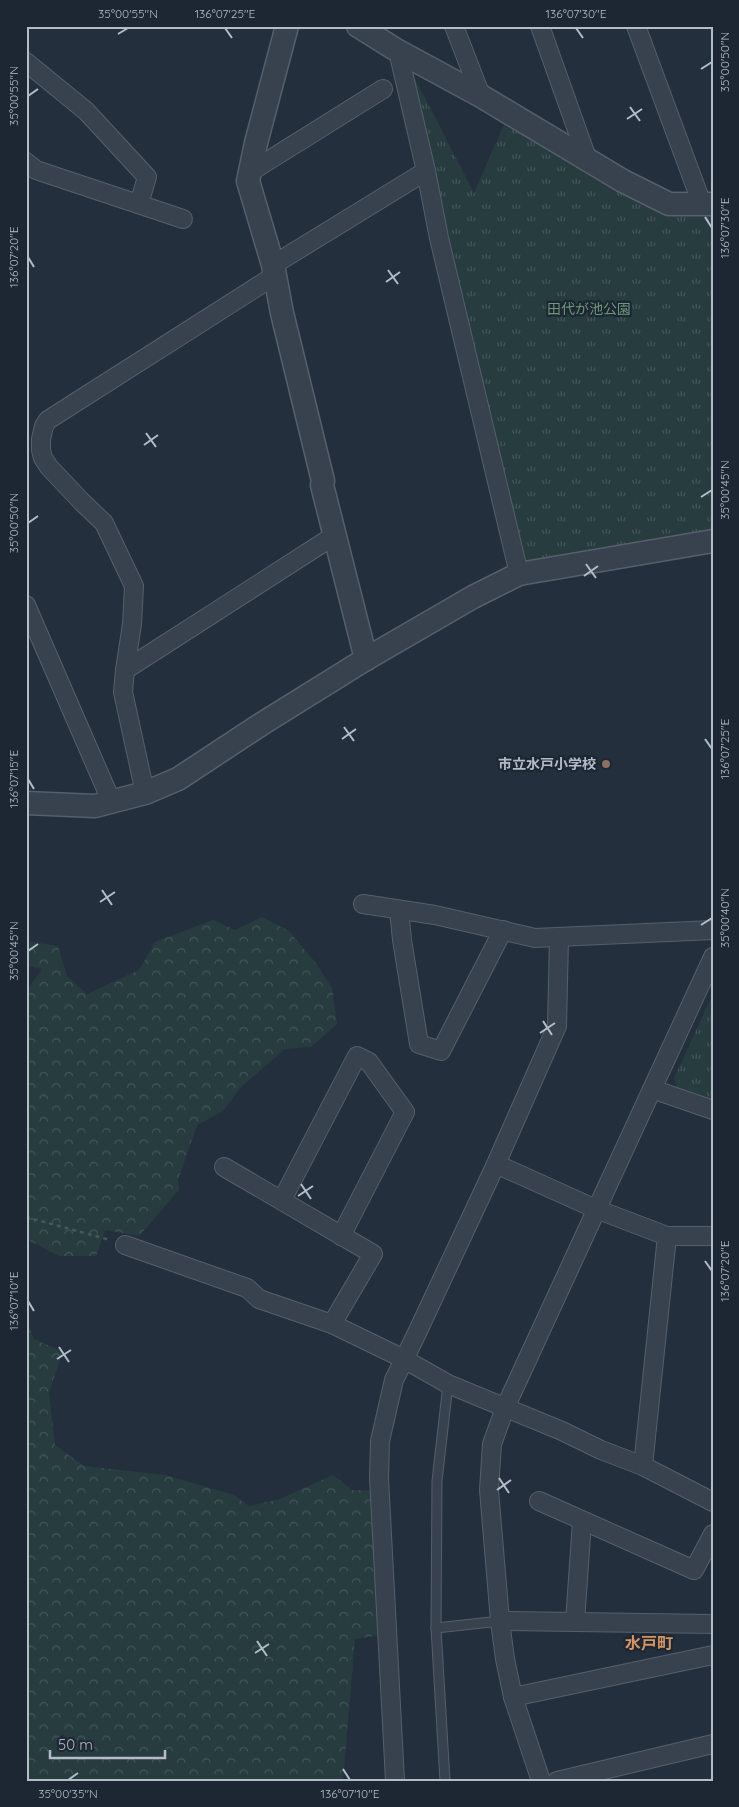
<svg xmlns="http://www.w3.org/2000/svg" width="739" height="1807" viewBox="0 0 739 1807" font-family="Quicksand,'Noto Sans JP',sans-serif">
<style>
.grass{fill:url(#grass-tufts)}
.forest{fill:url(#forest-crowns)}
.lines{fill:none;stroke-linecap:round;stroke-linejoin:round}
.service-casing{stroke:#565f6c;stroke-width:11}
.minor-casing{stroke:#565f6c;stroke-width:20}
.tertiary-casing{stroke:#565f6c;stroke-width:25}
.path{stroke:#44595c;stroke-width:2.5;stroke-dasharray:4 4;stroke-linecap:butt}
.service{stroke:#38414e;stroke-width:9}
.minor{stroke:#38414e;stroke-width:18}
.tertiary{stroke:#38414e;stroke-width:22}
.ticks{fill:none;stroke:#b4bcc9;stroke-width:2}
.education-dot{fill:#8d6e63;stroke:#1d2633;stroke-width:2}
.labels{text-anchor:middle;stroke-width:4.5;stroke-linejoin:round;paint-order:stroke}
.park-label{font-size:14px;fill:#6b9a76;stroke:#1d2633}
.poi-label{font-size:14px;font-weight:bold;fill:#b4bcc9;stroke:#1d2633;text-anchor:end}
.quarter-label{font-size:16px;font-weight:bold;fill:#d59563;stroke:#1d2633}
.neatline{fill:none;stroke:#b4bcc9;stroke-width:2}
.ticks-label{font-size:12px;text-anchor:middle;fill:#b4bcc9}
</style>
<defs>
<pattern id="grass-tufts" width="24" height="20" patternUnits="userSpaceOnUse" patternTransform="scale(1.25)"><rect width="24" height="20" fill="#263c3f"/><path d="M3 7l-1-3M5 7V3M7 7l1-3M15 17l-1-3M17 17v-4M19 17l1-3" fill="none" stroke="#435659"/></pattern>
<pattern id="forest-crowns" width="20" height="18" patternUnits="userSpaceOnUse" patternTransform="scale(1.25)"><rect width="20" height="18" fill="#263c3f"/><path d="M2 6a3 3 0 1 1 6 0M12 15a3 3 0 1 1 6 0" fill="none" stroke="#435659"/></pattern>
</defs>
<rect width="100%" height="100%" fill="#242f3e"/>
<g class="grass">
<path d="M407,63L474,193L506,120L615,183L713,209V536L522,570Z"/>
<path d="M713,994V1105L678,1091L674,1078Z"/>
</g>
<g class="forest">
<path d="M262,917L289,931L315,962L332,988L337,1024L311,1047L285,1049L241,1087L223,1111L197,1125L178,1180L179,1190L139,1236L105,1230L96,1256H59L26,1239V991L42,969L26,965V941L58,946L67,976L87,994L139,970L155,942L213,920L235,930Z"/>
<path d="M26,1320L34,1339L63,1352L49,1392L55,1445L84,1466L165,1475L234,1495L249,1506L280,1499L333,1475L352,1490L384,1491L387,1634L355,1639L343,1781H26Z"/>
</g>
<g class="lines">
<g class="service-casing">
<g id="service">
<path d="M436,1628L500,1621"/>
<path d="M445,1781L436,1628L437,1481L448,1384"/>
</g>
</g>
<g class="minor-casing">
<g id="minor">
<path d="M454,26L481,96"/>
<path d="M540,26L587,158"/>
<path d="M636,26L702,204"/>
<path d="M398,51L426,171L439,238L519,574"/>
<path d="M26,62L86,111L147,177L139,204"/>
<path d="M26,162L36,170L183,219"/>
<path d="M250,172L383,89"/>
<path d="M273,265L426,171"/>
<path d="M26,605L112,803"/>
<path d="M125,670L335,535"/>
<path d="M145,793L123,692L125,670L132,624L134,586L104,523L82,502L49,467L43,458L41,450V439L44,426L48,420L274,276"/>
<path d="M363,904L435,915L535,938L713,930"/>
<path d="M399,910L402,940L419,1044L441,1051L503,930"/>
<path d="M652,1089L713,1110"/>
<path d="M496,1164L596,1209L667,1236H713"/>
<path d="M224,1167L373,1254L332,1324"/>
<path d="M282,1200L357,1056L369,1062L405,1112L341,1236"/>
<path d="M125,1245L247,1288L259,1299L332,1324L404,1359L448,1384L562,1431L601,1450L643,1466L713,1502"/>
<path d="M643,1466L667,1236"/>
<path d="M539,1501L694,1570L713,1534"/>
<path d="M500,1621L713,1624"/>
<path d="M575,1622L582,1521"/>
<path d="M513,1697L713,1655"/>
<path d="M395,1781L379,1478L380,1441L394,1380L416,1335L496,1164L557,1026L559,938"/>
<path d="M541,1781L513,1697L505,1659L500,1621L489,1490L492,1444L505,1408L713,957"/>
<path d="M557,1781L713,1744"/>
</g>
</g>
<g class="tertiary-casing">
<g id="tertiary">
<path d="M287,26L256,143L248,181L273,265L282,313L323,481L322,485L366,659"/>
<path d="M358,26L398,51L481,96L623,181L669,204H713"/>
<path d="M26,803L95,806L145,793L178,779L260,725L366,659L473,597L519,574L713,541"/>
</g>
</g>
<path class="path" d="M26,1217L110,1240"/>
<use href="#service" class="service"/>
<use href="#minor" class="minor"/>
<use href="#tertiary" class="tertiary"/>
</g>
<path class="ticks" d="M225,28L232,38M576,28L583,38M118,34L128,28M701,69L712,62M28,96L38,89M630,107L640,121M627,119L642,109M705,217L712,228M28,257L34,267M388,270L398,284M386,282L400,272M146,433L156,447M144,445L158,435M701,497L712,490M28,523L38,516M586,564L596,578M584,576L598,566M344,727L354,741M342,739L356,729M705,739L712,749M28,779L34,789M102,890L112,905M100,902L115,892M701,925L712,918M28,951L38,944M543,1021L552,1035M540,1033L555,1023M301,1184L311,1199M298,1196L313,1186M705,1261L712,1271M28,1301L34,1311M59,1347L69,1362M57,1359L71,1350M499,1478L509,1493M497,1490L511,1480M257,1641L267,1656M255,1653L269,1644M343,1769L350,1780M68,1780L78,1773"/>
<circle class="education-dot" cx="606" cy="764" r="5"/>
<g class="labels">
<g class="park-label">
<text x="589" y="314">田代が池公園</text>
</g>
<g class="poi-label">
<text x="596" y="769">市立水戸小学校</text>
</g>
<g class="quarter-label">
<text x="649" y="1649">水戸町</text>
</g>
</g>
<rect width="739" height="1807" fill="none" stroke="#1d2633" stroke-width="55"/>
<path d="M50 1750v8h115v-8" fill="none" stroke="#b4bcc9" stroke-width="2.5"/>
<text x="58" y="1750" font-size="15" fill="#b4bcc9" stroke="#1d2633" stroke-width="4" paint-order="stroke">50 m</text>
<rect x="28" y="28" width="684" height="1752" class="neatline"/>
<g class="ticks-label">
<text x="128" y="18">35°00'55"N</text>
<text x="225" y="18">136°07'25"E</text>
<text x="576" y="18">136°07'30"E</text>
<text transform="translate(725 62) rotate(-90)" y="4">35°00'50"N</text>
<text transform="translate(14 96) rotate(-90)" y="4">35°00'55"N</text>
<text transform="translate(725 228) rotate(-90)" y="4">136°07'30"E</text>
<text transform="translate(14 257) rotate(-90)" y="4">136°07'20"E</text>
<text transform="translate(725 490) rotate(-90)" y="4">35°00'45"N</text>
<text transform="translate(14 523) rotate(-90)" y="4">35°00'50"N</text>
<text transform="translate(725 749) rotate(-90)" y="4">136°07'25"E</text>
<text transform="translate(14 779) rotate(-90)" y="4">136°07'15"E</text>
<text transform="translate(725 918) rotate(-90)" y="4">35°00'40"N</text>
<text transform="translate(14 951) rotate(-90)" y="4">35°00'45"N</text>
<text transform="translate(725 1271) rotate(-90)" y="4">136°07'20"E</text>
<text transform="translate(14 1301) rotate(-90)" y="4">136°07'10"E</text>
<text x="68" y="1798">35°00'35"N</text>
<text x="350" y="1798">136°07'10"E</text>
</g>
</svg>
